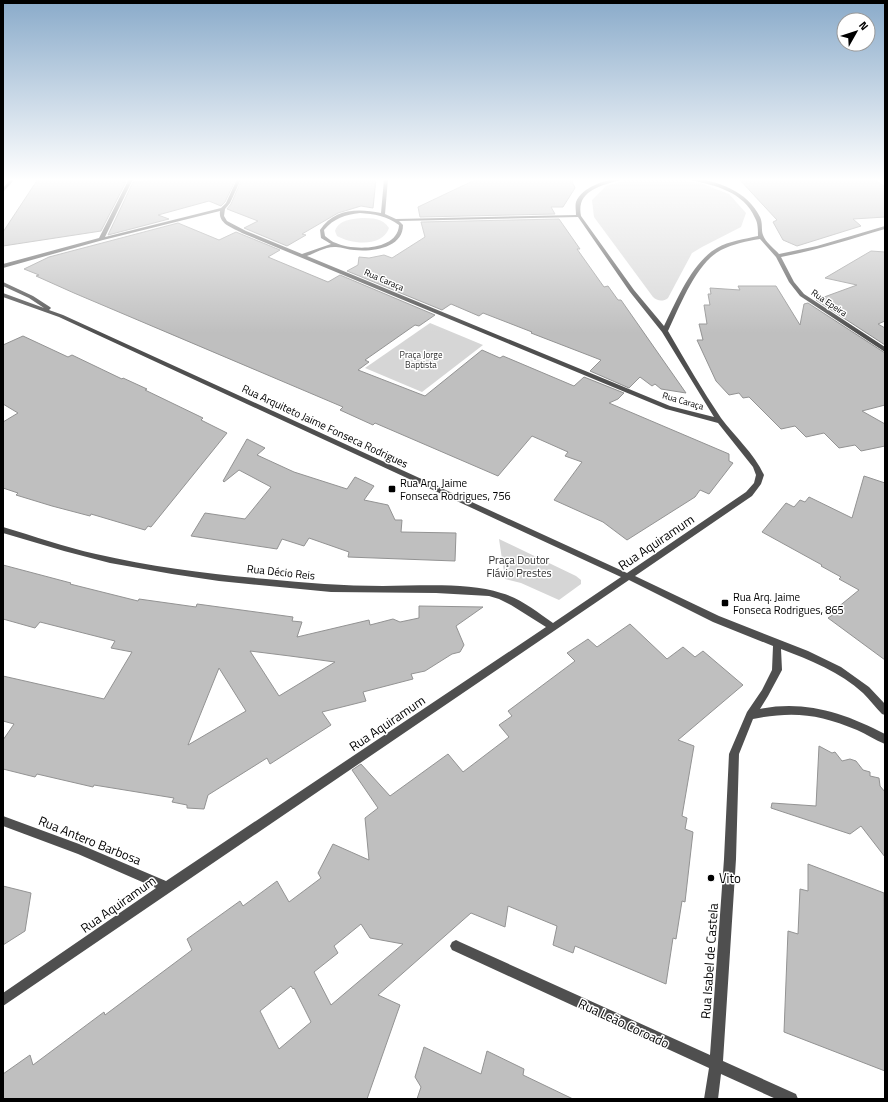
<svg xmlns="http://www.w3.org/2000/svg" width="888" height="1102" viewBox="0 0 888 1102" font-family="'Titillium Web',sans-serif">
<style>
.green{fill:#d6d6d6}
.building{fill:#bfbfbf;stroke:#939393;fill-rule:evenodd}
.lines{fill:none;stroke-linecap:round;stroke-linejoin:round}
.minor{fill:#4f4f4f;fill-rule:evenodd}
.poi-dot{fill:#000;stroke:#fff;stroke-width:1.5}
.labels{text-anchor:middle;stroke-width:3;stroke-linejoin:round;paint-order:stroke}
.far-street-label{font-size:9px;fill:#000;stroke:#fff}
.far-park-label{font-size:9px;fill:#2d2d2d;stroke:#fff}
.street-label{font-size:11px;fill:#000;stroke:#fff}
.poi-label{font-size:11px;fill:#000;stroke:#fff;text-anchor:start}
.park-label{font-size:11px;fill:#2d2d2d;stroke:#fff}
.near-street-label{font-size:13px;fill:#000;stroke:#fff}
.near-poi-label{font-size:13px;fill:#000;stroke:#fff;text-anchor:start}
</style>
<rect width="100%" height="100%" fill="#fff"/>
<g class="green">
<path d="M630,179H672L700,183L729,194L746,213L741,227L702,247L692,253L668,298C663,302 657,301 653,297L594,217L592,200L606,186Z"/>
<path d="M361,218C372,218 383,218 389,228C382,248 351,244 337,236L335,231C339,220 351,219 361,218Z"/>
<path d="M430,323L483,345L422,392L365,368Z"/>
<path d="M499,539L576,576L581,580V584L559,600L521,583L505,579Z"/>
</g>
<g class="building">
<path d="M38,179H125L123,182H126L101,231L3,246V232Z"/>
<path d="M171,179H236L225,202L221,206L209,201L158,215L169,219L108,235L133,182L170,180Z"/>
<path d="M242,179H376L373,208L361,206L338,213L302,234L306,235L287,246L244,228L258,221L227,209L231,204Z"/>
<path d="M477,179H571L575,188L563,207H551L555,214L420,217L418,207Z"/>
<path d="M739,179H874L885,187V217L853,219L861,226L797,246L783,240L773,222L777,220Z"/>
<path d="M559,219L580,249H577L604,287L608,286L618,300H621L686,393L661,389L655,384L652,386L640,377L629,388L590,371L601,360L531,333L532,332L483,313L479,316L451,304L442,310L347,271L358,265L359,257L369,258L384,255L392,258L425,237L421,222Z"/>
<path d="M178,223L219,240L236,232L280,250L268,257L328,282L340,275L435,315L419,326L415,325L365,360L369,362L358,370L425,396L482,350L500,358L503,356L574,386L584,377L624,393L618,399L609,403L729,454V461L733,463L709,494L700,490L695,497L627,540L603,522L554,500L582,462L565,456L568,452L532,436L498,476L375,423L373,425L340,410L343,407L74,293L36,276L39,275L24,269L49,257Z"/>
<path d="M871,251L885,252V321L878,324L885,328V345L816,300L857,285L825,278Z"/>
<path d="M738,286H776L800,325L804,304L808,303L885,353V405L862,411L885,424V446L861,451L855,445L839,448L824,433L806,437L795,426L781,429L749,397L743,398L739,393L729,395L716,381L697,340H703L699,324H707L704,305H710L708,294H711L710,288L740,290Z"/>
<path d="M23,336L68,357L72,355L122,379L123,378L147,389L145,390L203,418L201,420L227,433L151,527L148,526L145,530L91,514L90,516L52,506L16,495L18,493L3,488V422L18,413L3,404V345Z"/>
<path d="M247,439L265,448L257,455L294,472L347,489L355,477L374,486L364,500L388,505L395,520H402L401,532L456,533L455,561L348,557L349,552L309,538L304,546L282,539L277,549L191,536L205,513L245,519L271,487L239,470L224,482L223,481Z"/>
<path d="M864,476L885,483V660L828,618L834,614L832,612L859,590L839,579L841,577L821,566L822,565L762,532L786,503L794,507L800,500L805,502L809,497L852,518Z"/>
<path d="M3,565L71,583L70,584L138,601L139,599L196,607L197,604L293,617L292,621L302,622L297,637L369,620L370,625L393,619L400,622L419,618V606L483,607L456,626L464,645L460,652L452,654L425,671L411,674L413,679L363,692L366,701L322,712L331,725L270,764L267,758L208,795L204,809L187,808V805L172,802L174,798L94,785L93,787L37,774L35,777L3,769V740L14,724L3,721V676L104,699L132,652L111,648L115,641L40,622L35,628L3,619ZM250,651L290,656L335,662L279,696ZM219,668L246,711L188,745Z"/>
<path d="M630,624L667,659L683,647L695,657L703,651L743,685L678,740L694,746L682,816L687,818L685,829L693,832L685,902L682,901L676,939L673,938L666,984L575,946L573,953L553,945L557,926L508,906L505,927L471,913L378,995L400,1005L367,1099H3V1074L30,1055L33,1065L104,1012L105,1015L192,950L187,939L240,901L243,906L277,881L289,902L321,878L318,873L333,844L369,860L365,818L378,808L352,770L361,764L390,796L448,754L463,772L509,737L499,725L512,716L508,711L575,661L567,653L588,639L597,647ZM361,924L370,938L403,944L331,1005L314,972L338,953L334,946ZM291,986L293,989L294,988L311,1022L279,1049L260,1011Z"/>
<path d="M819,746L832,753L835,752L842,761L850,759L856,761L863,770L870,772V776L879,778L880,786L885,792V857L861,826L850,834L771,808L772,803L816,806Z"/>
<path d="M808,864L884,893L885,1071L784,1032L788,931L798,934L800,889L808,891Z"/>
<path d="M3,886L31,893L25,931L3,945Z"/>
<path d="M424,1047L481,1074L487,1051L524,1069L523,1075L573,1099H417L421,1087L415,1077Z"/>
</g>
<g class="lines">
<g class="minor">
<path d="M11,179H15L3,192V188Z"/>
<path d="M129,179H133L105,237L221,208L226,203L237,179H241L230,203L225,209L224,216L227,221L246,231L302,254L331,244L321,238L320,230C334,209 357,208 381,213L384,179H388L385,214L396,219L576,215C576,210 575,206 576,202C582,187 606,179 620,179V180C600,186 576,191 581,216L634,290L664,326C676,302 692,262 717,248C729,241 745,239 758,236C758,230 758,223 755,218C744,192 715,185 690,180V179C717,179 748,192 760,217C763,223 761,230 763,235C765,242 775,249 779,254L817,246L885,226V229C851,239 817,250 781,257L794,282L804,294L885,347V352L800,296L789,282L776,257L760,239C747,241 733,244 721,250C696,263 680,306 668,331C685,360 702,390 721,418C735,437 754,453 764,475L761,484L752,496L635,576L719,616L808,651L841,667L869,687L885,704V715L882,714C875,707 870,700 863,693C840,672 810,660 781,649L782,670L768,696L760,709C805,700 844,713 885,734V744C875,740 866,734 857,730C819,714 793,711 753,719L739,754L736,859L723,1061L796,1094L798,1099H776L721,1074L718,1099H704L709,1068L452,950L450,946L452,942L456,940L460,942L710,1055L724,859L729,754L747,712L762,690L772,670L773,646L713,622L629,580L3,1006V993L156,888L78,854L3,826V816L79,844L166,881L546,627L511,605L499,599L489,596L436,593L331,592L219,581L172,574L110,563L64,551L3,533V527C34,536 64,547 96,554C152,567 209,574 266,579C305,583 344,586 383,586C418,586 468,582 501,593C520,598 537,612 553,623L621,577L59,317L3,297V293L44,308L29,298L3,286V282L33,296L50,307L51,308L49,310L63,315L627,573L746,492L754,483L756,475L753,467L718,423L666,409L242,233C233,228 218,224 220,211L103,240L3,268V264L99,238ZM360,213C374,214 387,216 399,225C398,251 353,251 336,243C332,242 329,239 325,236L324,230C334,218 345,215 360,213ZM578,217L630,292L662,332L714,417L670,406L307,256C315,253 326,246 336,247C342,247 348,250 354,250C373,252 403,248 403,225L399,221Z"/>
</g>
</g>
<linearGradient id="sky" x2="0" y2="1"><stop stop-color="#8aabca"/><stop offset="0.54" stop-color="#fff"/><stop offset="1" stop-color="#fff" stop-opacity="0"/></linearGradient>
<rect width="888" height="333" fill="url(#sky)"/>
<g class="poi-dot">
<rect x="388" y="485" width="8" height="8" rx="2"/>
<rect x="721" y="599" width="8" height="8" rx="2"/>
<circle cx="711" cy="878" r="4"/>
</g>
<g class="labels">
<g class="far-street-label">
<text transform="translate(384 280) rotate(23)" y="3">Rua Caraça</text>
<text transform="translate(829 303) rotate(34)" y="3">Rua Epeira</text>
<text transform="translate(683 401) rotate(16)" y="3">Rua Caraça</text>
</g>
<g class="far-park-label">
<text x="421" y="358">Praça Jorge<tspan x="421" dy="10">Baptista</tspan></text>
</g>
<g class="street-label">
<text transform="translate(325 426) rotate(25)" y="4">Rua Arquiteto Jaime Fonseca Rodrigues</text>
<text transform="translate(281 572) rotate(6)" y="4">Rua Décio Reis</text>
</g>
<g class="poi-label">
<text x="400" y="487">Rua Arq. Jaime<tspan x="400" dy="13">Fonseca Rodrigues, 756</tspan></text>
<text x="733" y="601">Rua Arq. Jaime<tspan x="733" dy="13">Fonseca Rodrigues, 865</tspan></text>
</g>
<g class="park-label">
<text x="519" y="564">Praça Doutor<tspan x="519" dy="13">Flávio Prestes</tspan></text>
</g>
<g class="near-street-label">
<text transform="translate(656 542) rotate(-34)" y="5">Rua Aquiramum</text>
<text transform="translate(387 723) rotate(-34)" y="5">Rua Aquiramum</text>
<text transform="translate(90 840) rotate(22)" y="5">Rua Antero Barbosa</text>
<text transform="translate(118 904) rotate(-35)" y="5">Rua Aquiramum</text>
<text transform="translate(709 961) rotate(-86)" y="5">Rua Isabel de Castela</text>
<text transform="translate(624 1023) rotate(25)" y="5">Rua Leão Coroado</text>
</g>
<g class="near-poi-label">
<text x="719" y="883">Vito</text>
</g>
</g>
<rect width="888" height="1102" fill="none" stroke="#000000" stroke-width="8"/>
<g transform="translate(856 32) rotate(51)"><circle r="19" fill="#ffffff" stroke="#999999"/>
<path d="M0-3L7 15L0 10L-7 15Z" fill="#000000"/>
<text y="-6" font-size="11" font-weight="bold" text-anchor="middle" fill="#000000">N</text>
</g>
</svg>
